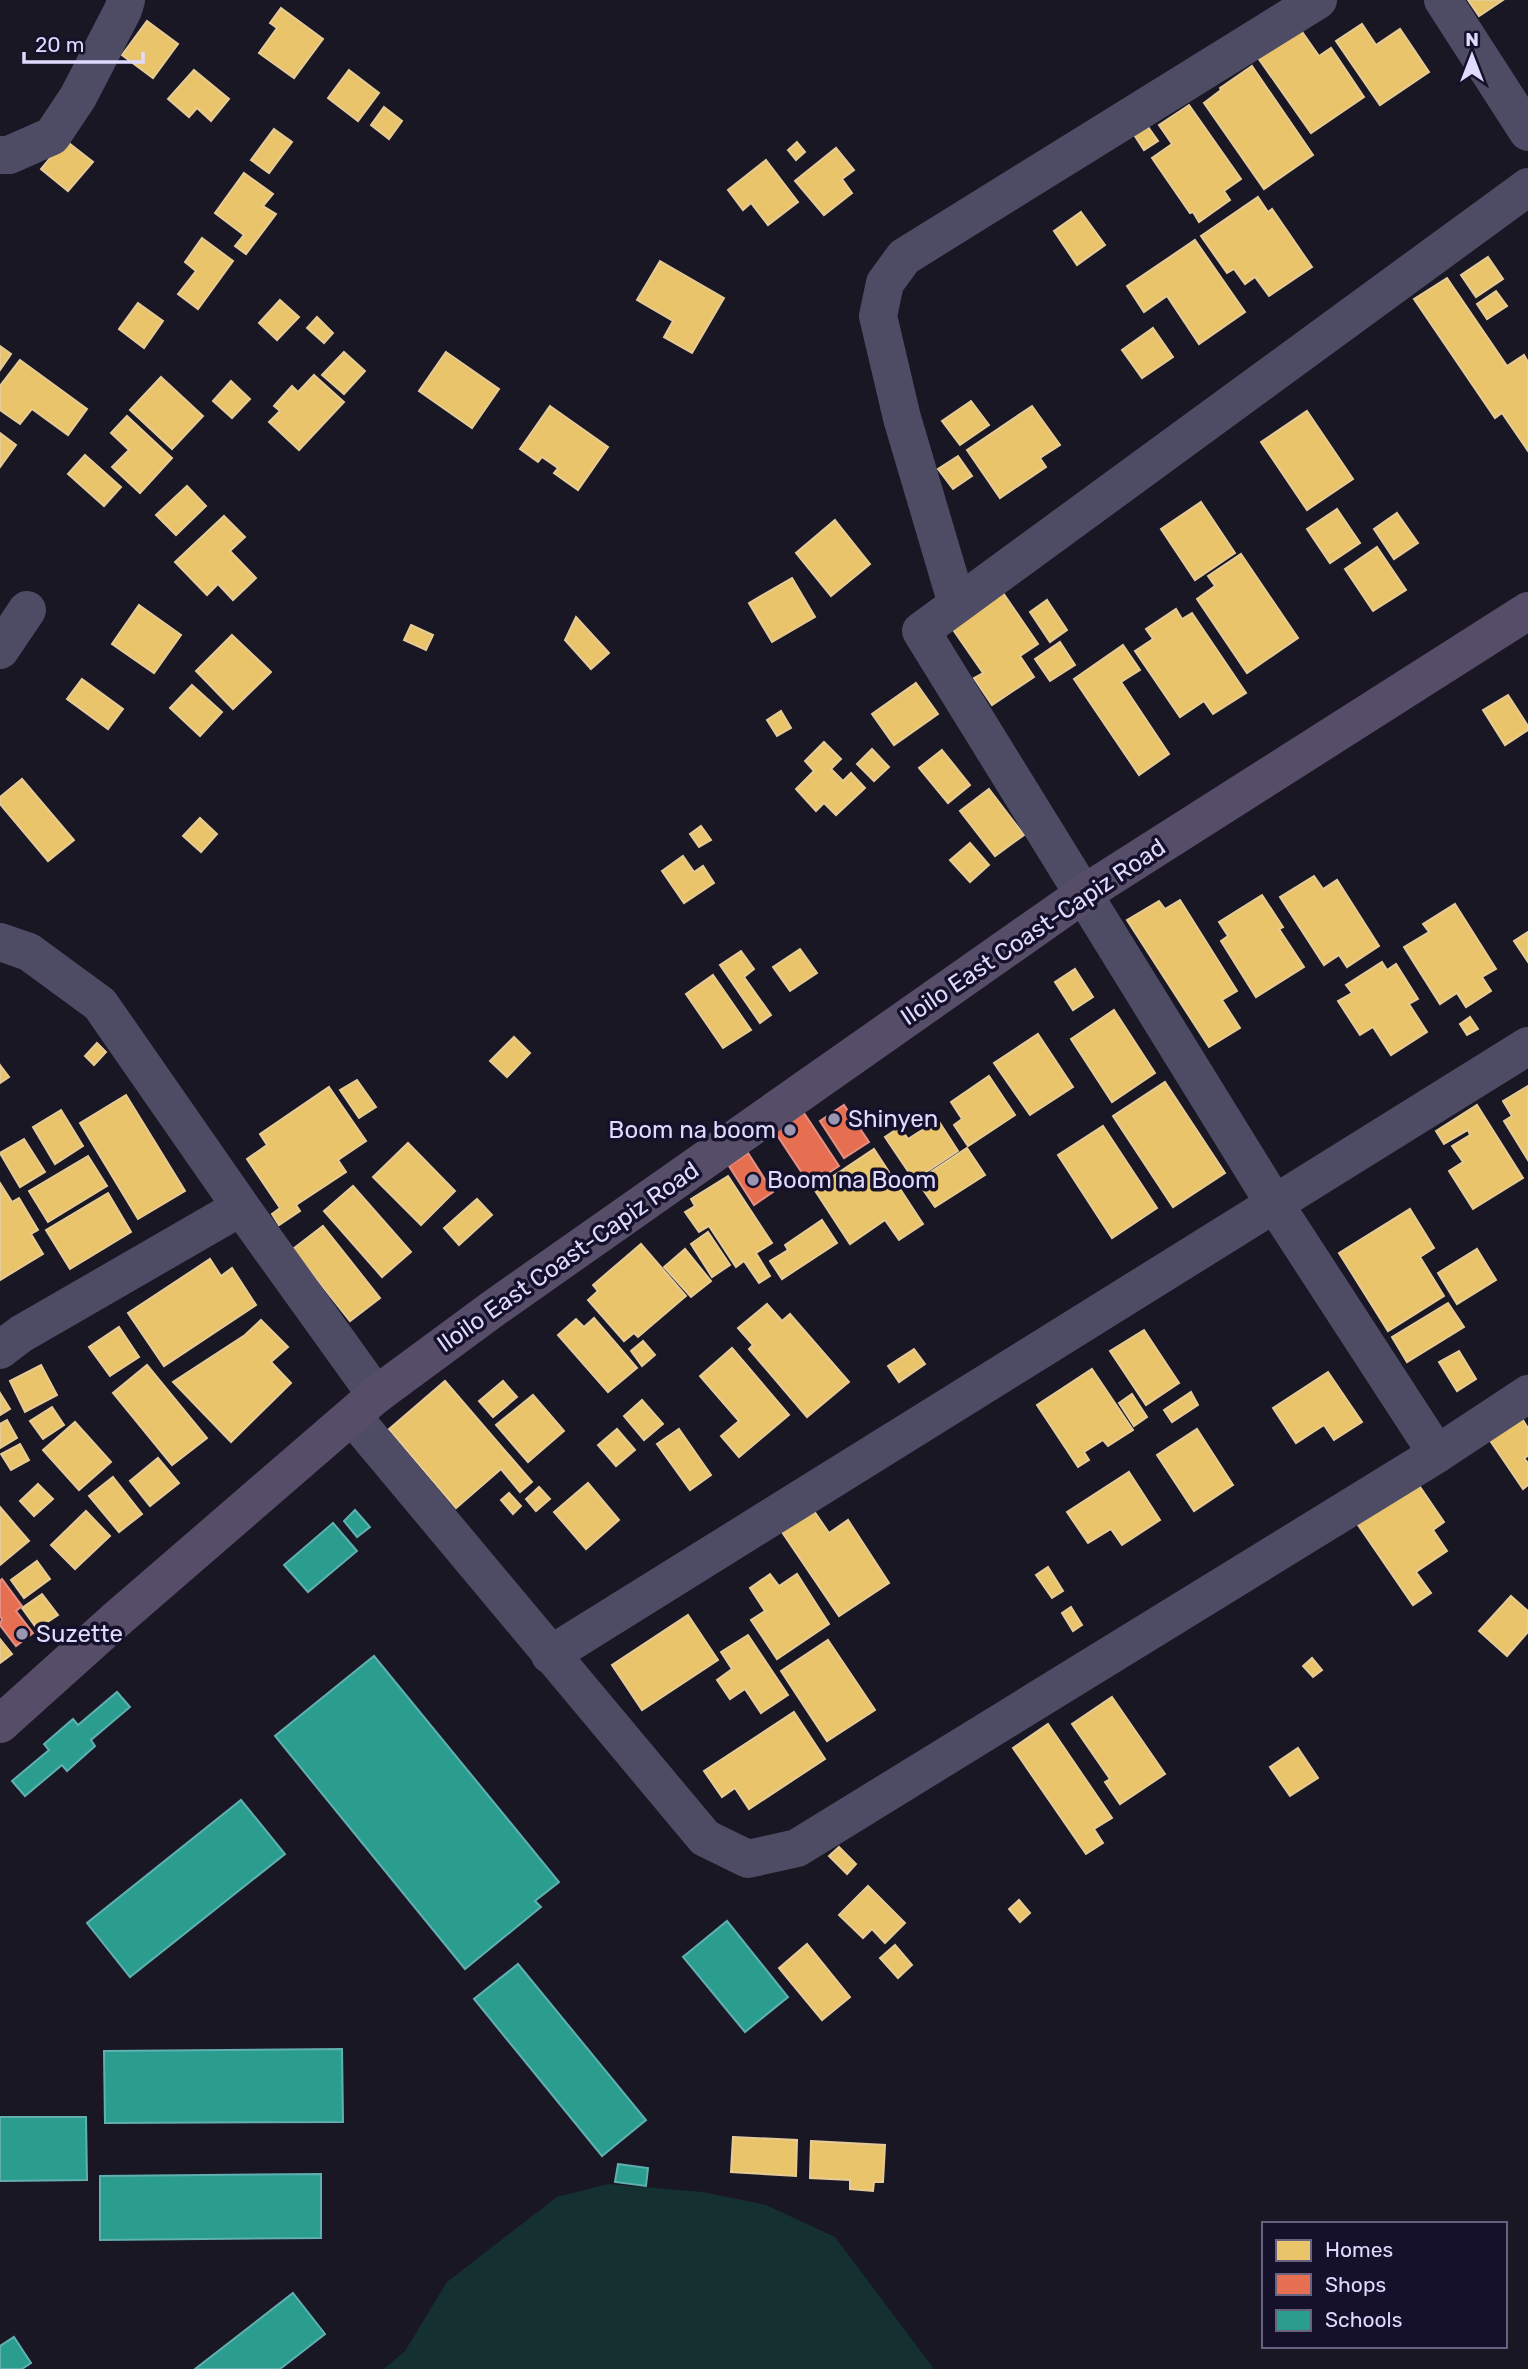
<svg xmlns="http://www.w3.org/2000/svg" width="1528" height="2369" viewBox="0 0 1528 2369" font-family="Rubik,sans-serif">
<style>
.green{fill:#153031}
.homes{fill:#e9c46a;stroke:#e6cb97;stroke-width:2}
.shops{fill:#e76f51;stroke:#e58f85;stroke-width:2}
.schools{fill:#2a9d8f;stroke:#60b0b1;stroke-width:2}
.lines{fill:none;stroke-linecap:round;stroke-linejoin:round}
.minor{stroke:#4e4c65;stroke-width:38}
.major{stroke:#564d69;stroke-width:38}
.poi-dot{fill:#9a96b2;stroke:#16112a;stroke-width:2.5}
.labels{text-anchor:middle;stroke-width:7;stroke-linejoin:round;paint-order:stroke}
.street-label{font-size:24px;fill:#dfdbff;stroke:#16112a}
.poi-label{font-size:24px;fill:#dfdbff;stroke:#16112a;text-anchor:start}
</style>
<rect width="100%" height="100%" fill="#1a1724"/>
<path class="green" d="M608,2184L703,2192L766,2205L835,2237L934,2369H384L405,2351L447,2282L557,2197Z"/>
<g class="homes">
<path d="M1468,0H1503L1479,16Z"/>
<path d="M281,8L323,39L294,78L259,53L277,28L270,23Z"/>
<path d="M147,21L178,44L153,78L122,55Z"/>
<path d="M1362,24L1376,45L1400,29L1429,72L1380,105L1336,41Z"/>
<path d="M1298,26L1319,56L1331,48L1364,97L1311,133L1256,55Z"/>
<path d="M1252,66L1313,155L1264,189L1204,103L1221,90L1220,88Z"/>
<path d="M194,70L229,99L211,121L197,108L189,117L168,99Z"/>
<path d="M349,70L379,93L358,121L328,98Z"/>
<path d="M1189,105L1241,179L1224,191L1230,200L1199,222L1193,212L1190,213L1152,158L1172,144L1159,125Z"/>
<path d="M384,107L402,121L389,139L371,125Z"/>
<path d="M1146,124L1158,141L1144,150L1133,133Z"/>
<path d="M274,129L292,142L269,173L251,160Z"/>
<path d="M65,140L93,162L68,191L41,169Z"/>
<path d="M797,142L805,152L796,160L788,150Z"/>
<path d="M836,148L854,170L842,179L852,193L824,215L795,181Z"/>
<path d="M766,160L798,202L768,225L751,203L743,210L728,190Z"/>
<path d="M244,173L273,194L263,206L276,214L246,254L235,246L244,235L215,213Z"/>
<path d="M1258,197L1268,212L1272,209L1312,267L1269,296L1255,277L1245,284L1234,269L1227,273L1201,236Z"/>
<path d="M1081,212L1105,245L1077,265L1054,231Z"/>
<path d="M202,238L233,261L198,309L178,294L196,271L185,262Z"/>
<path d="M1195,240L1245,312L1199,344L1167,296L1144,312L1127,286Z"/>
<path d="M1488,257L1503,279L1476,297L1461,275Z"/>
<path d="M660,261L724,298L692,353L664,337L673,321L637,300Z"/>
<path d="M1447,278L1507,366L1524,355L1528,362V451L1502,413L1495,418L1414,299Z"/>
<path d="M1496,291L1507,306L1487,319L1477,304Z"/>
<path d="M280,300L299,317L277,340L259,323Z"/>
<path d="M138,303L163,321L144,348L119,329Z"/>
<path d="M317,317L333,333L324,343L307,328Z"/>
<path d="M1153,328L1173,357L1142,378L1122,350Z"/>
<path d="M0,346L11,354L0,370Z"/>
<path d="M344,352L365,371L344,394L322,375Z"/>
<path d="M446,352L499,389L472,428L419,391Z"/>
<path d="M20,360L87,409L68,435L32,409L20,424L0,410V386Z"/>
<path d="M314,375L344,402L299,450L269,422L280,411L274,406L292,386L298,392Z"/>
<path d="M161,377L203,416L172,449L130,410Z"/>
<path d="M231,381L250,399L232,418L213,401Z"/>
<path d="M971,401L989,425L960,445L942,421Z"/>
<path d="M550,406L608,447L578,490L554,473L558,468L542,457L538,462L520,449Z"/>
<path d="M1032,406L1060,445L1040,458L1046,467L1000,498L967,450Z"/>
<path d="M1307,411L1353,479L1307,510L1261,442Z"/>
<path d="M127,416L172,458L140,493L112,467L129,450L111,433Z"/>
<path d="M0,433L16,445L0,467Z"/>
<path d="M85,455L121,487L104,506L68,474Z"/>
<path d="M958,456L972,476L953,489L938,469Z"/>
<path d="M187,486L206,506L176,535L156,515Z"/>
<path d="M1201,502L1235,553L1195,580L1161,529Z"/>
<path d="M1337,509L1360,543L1330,563L1307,529Z"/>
<path d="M1397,513L1418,543L1394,559L1374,529Z"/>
<path d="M224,516L245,537L230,551L256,578L233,600L218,584L207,595L175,562Z"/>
<path d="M835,520L870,564L831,596L796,553Z"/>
<path d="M1377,547L1406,590L1373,611L1345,569Z"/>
<path d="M1241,554L1298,638L1247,673L1197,599L1215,586L1208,576Z"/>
<path d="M792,578L815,617L772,642L749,603Z"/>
<path d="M997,584L1038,644L1020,656L1034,677L992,705L974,678L983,673L945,618Z"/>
<path d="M1047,600L1067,630L1050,642L1030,612Z"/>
<path d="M139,605L181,635L154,673L112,644Z"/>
<path d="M1176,609L1182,619L1192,613L1246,693L1213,714L1204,701L1180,717L1135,651L1153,639L1146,629Z"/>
<path d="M576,617L609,653L591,669L565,640Z"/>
<path d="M411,625L433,635L426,650L404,640Z"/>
<path d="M232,635L271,672L233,709L196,671Z"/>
<path d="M1060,642L1075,665L1050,681L1035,659Z"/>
<path d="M1123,645L1140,670L1121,682L1169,754L1139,775L1074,679Z"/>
<path d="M82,679L123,709L108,729L67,699Z"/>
<path d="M916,683L938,714L894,745L872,714Z"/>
<path d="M192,685L222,712L200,736L170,708Z"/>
<path d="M1508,695L1528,726V730L1505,745L1483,710Z"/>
<path d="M781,711L791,728L777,736L767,720Z"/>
<path d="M824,742L841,759L831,769L843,781L851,773L865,788L836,815L824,803L816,811L796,789L814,771L805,761Z"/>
<path d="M872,749L889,767L874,781L857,764Z"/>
<path d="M942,750L970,785L948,803L919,768Z"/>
<path d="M22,779L74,840L48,861L0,804V797Z"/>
<path d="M989,789L1024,835L995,856L960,811Z"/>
<path d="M200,818L217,834L201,852L183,836Z"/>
<path d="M701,826L711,840L699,847L690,834Z"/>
<path d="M970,843L989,865L970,882L950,860Z"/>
<path d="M683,856L694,872L703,866L714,883L684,903L662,871Z"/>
<path d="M1314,876L1323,889L1337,880L1379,946L1347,967L1339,955L1324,965L1280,897Z"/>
<path d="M1262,895L1283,927L1279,929L1304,967L1256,997L1221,941L1228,936L1219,922Z"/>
<path d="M1180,900L1237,991L1222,1000L1240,1028L1209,1047L1127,920L1159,901L1165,909Z"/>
<path d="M1455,904L1496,969L1482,977L1491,991L1466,1007L1457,993L1440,1004L1404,947L1429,932L1423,924Z"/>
<path d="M1528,932V962L1514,941Z"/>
<path d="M800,949L817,973L790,991L773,967Z"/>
<path d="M741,951L754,969L744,977L771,1015L760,1023L720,965Z"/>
<path d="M1382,962L1387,970L1396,964L1418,999L1409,1004L1427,1032L1391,1055L1373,1027L1360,1035L1338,1001L1352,993L1346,985Z"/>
<path d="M1075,969L1093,997L1073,1010L1055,982Z"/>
<path d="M713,975L751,1030L723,1048L686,994Z"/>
<path d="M1114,1010L1155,1073L1112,1102L1071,1039Z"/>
<path d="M1470,1017L1478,1029L1467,1035L1460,1024Z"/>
<path d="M1038,1034L1073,1087L1030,1115L994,1063Z"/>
<path d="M514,1037L530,1053L507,1077L490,1061Z"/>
<path d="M97,1043L106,1052L94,1065L85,1056Z"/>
<path d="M0,1065L9,1077L0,1083Z"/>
<path d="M989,1076L1015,1115L968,1146L954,1125L962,1119L951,1102Z"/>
<path d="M357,1080L376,1107L359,1118L340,1090Z"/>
<path d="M1165,1082L1225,1173L1173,1207L1113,1116Z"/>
<path d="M1528,1086V1160L1504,1121L1512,1116L1503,1101Z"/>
<path d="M329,1087L366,1141L338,1160L346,1172L296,1205L300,1211L279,1225L272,1214L280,1208L247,1159L267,1145L260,1134Z"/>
<path d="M126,1095L185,1191L138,1219L80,1123Z"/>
<path d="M1477,1105L1523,1178L1473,1209L1449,1171L1463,1162L1452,1146L1470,1135L1468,1130L1444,1144L1436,1131Z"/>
<path d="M61,1110L83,1146L55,1164L33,1127Z"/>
<path d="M938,1120L958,1151L914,1180L885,1137L900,1127L908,1139Z"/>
<path d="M1103,1126L1157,1208L1112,1238L1058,1155Z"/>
<path d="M24,1139L45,1172L20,1187L0,1153Z"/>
<path d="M408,1143L455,1191L421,1225L373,1177Z"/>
<path d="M967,1148L985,1175L935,1207L917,1181Z"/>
<path d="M874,1149L923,1224L899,1240L885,1220L850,1244L814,1189Z"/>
<path d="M88,1156L107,1186L48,1222L29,1191Z"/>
<path d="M728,1176L772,1243L756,1253L770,1276L759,1283L744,1261L736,1267L709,1226L699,1232L685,1212L695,1206L691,1199Z"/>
<path d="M0,1183L12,1202L19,1198L38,1230L31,1234L43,1254L0,1280Z"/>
<path d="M353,1186L411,1252L382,1277L324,1211Z"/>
<path d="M108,1193L131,1232L70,1269L46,1230Z"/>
<path d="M477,1199L492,1215L459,1245L444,1228Z"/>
<path d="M1410,1209L1434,1248L1420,1257L1444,1296L1388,1331L1339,1253Z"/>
<path d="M822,1220L837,1243L782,1279L770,1261L788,1250L785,1245Z"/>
<path d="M323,1226L380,1298L350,1321L293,1249Z"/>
<path d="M708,1232L730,1265L712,1277L691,1244Z"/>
<path d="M641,1244L686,1296L638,1337L634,1333L624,1341L588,1300L598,1291L593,1285Z"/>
<path d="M685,1249L711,1281L691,1297L664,1267Z"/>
<path d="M1477,1249L1496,1280L1457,1304L1438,1273Z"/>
<path d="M210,1259L221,1276L232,1268L256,1305L164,1366L128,1313Z"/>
<path d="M1448,1303L1464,1327L1407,1362L1392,1337Z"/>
<path d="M767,1304L782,1321L790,1314L849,1382L807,1417L749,1349L753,1345L738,1328Z"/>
<path d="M594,1318L637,1368L608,1392L558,1335L576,1319L584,1327Z"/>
<path d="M261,1320L288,1347L271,1362L291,1383L231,1442L173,1382L245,1335Z"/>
<path d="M119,1327L139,1357L110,1376L89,1347Z"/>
<path d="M1144,1330L1179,1383L1146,1405L1110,1351Z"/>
<path d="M643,1341L655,1355L642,1366L631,1351Z"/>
<path d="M732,1348L789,1415L739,1457L721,1436L739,1421L700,1376Z"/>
<path d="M914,1349L925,1364L899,1382L888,1366Z"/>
<path d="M1459,1351L1476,1379L1457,1391L1439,1362Z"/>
<path d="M41,1365L57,1395L25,1412L10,1381Z"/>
<path d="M147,1365L207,1438L172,1465L113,1393Z"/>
<path d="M1092,1369L1133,1430L1108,1446L1103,1440L1084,1452L1089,1460L1078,1467L1037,1405Z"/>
<path d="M1328,1372L1362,1422L1334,1440L1324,1425L1296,1443L1273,1408Z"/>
<path d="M445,1381L532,1482L520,1492L501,1469L456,1508L389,1429Z"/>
<path d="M503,1381L517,1397L493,1417L479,1401Z"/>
<path d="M1191,1392L1198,1405L1172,1422L1164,1410Z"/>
<path d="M0,1393L10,1409L0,1415Z"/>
<path d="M1132,1394L1147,1417L1134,1426L1119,1403Z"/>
<path d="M533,1395L564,1431L528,1462L496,1425Z"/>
<path d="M642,1400L663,1424L644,1440L624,1416Z"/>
<path d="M52,1407L64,1425L43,1439L30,1421Z"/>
<path d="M1519,1414L1528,1428V1456L1524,1458L1528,1463V1485L1523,1489L1487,1436Z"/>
<path d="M7,1420L17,1438L0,1448V1424Z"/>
<path d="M75,1422L111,1462L79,1490L43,1450Z"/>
<path d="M617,1429L635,1450L616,1466L598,1445Z"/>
<path d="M679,1429L711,1475L690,1490L657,1444Z"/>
<path d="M1197,1429L1233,1485L1194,1511L1157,1455Z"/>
<path d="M20,1444L29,1460L11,1470L1,1454Z"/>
<path d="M158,1458L179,1483L150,1506L130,1481Z"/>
<path d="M1129,1472L1160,1520L1122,1545L1111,1529L1088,1543L1067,1512Z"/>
<path d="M113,1477L142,1514L119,1532L89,1496Z"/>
<path d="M1416,1481L1444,1522L1433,1530L1447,1551L1416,1572L1431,1593L1413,1605L1356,1522Z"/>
<path d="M588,1483L619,1520L586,1549L554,1512Z"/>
<path d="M38,1484L53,1499L34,1516L20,1501Z"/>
<path d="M539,1487L550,1499L536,1511L526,1499Z"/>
<path d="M509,1493L521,1506L513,1514L501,1500Z"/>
<path d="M0,1507L29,1541L0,1565Z"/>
<path d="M86,1511L110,1536L75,1569L51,1545Z"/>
<path d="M814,1511L829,1533L848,1520L889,1583L839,1616L782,1532Z"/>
<path d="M37,1561L50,1579L24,1598L11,1580Z"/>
<path d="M1048,1567L1063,1591L1052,1598L1036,1575Z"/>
<path d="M770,1574L779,1586L797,1574L829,1624L777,1659L751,1620L765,1611L750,1588Z"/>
<path d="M42,1594L58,1615L37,1629L22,1608Z"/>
<path d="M1511,1596L1528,1611V1632L1507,1656L1479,1631Z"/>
<path d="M1071,1607L1082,1625L1073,1631L1062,1613Z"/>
<path d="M688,1615L718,1660L642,1710L612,1665Z"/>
<path d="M748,1635L788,1695L761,1713L745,1689L730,1699L717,1680L732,1669L721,1652Z"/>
<path d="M0,1639L12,1654L0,1663Z"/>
<path d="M828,1640L875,1710L827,1741L781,1671Z"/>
<path d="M1312,1658L1322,1670L1313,1677L1303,1666Z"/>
<path d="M1112,1697L1165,1774L1120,1804L1105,1782L1110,1779L1072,1724Z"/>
<path d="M794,1712L825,1759L749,1809L735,1788L722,1797L704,1771Z"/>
<path d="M1048,1724L1112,1818L1094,1829L1103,1843L1086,1854L1013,1748Z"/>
<path d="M1298,1748L1318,1778L1290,1796L1270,1767Z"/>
<path d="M839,1847L856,1864L847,1874L829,1856Z"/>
<path d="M868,1886L905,1923L885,1943L872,1929L863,1938L839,1915Z"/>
<path d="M1019,1900L1030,1913L1020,1922L1009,1909Z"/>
<path d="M807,1944L850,1997L822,2020L779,1968Z"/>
<path d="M895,1945L912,1965L898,1978L880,1958Z"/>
<path d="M733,2137L797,2140L796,2176L731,2172Z"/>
<path d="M811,2141L885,2145L883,2182H874L873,2191L850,2189V2180L810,2178Z"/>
</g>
<g class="shops">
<path d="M844,1105L869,1142L844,1158L820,1121Z"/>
<path d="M804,1113L839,1166L810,1185L775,1132Z"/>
<path d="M748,1153L773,1192L754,1205L729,1166Z"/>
<path d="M2,1579L22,1606L16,1611L33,1633L16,1646L0,1625L2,1619L0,1616V1581Z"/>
</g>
<g class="schools">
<path d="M355,1510L370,1527L357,1537L344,1521Z"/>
<path d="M333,1523L357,1551L308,1592L284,1565Z"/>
<path d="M374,1656L559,1882L535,1901L541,1907L465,1969L275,1736Z"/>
<path d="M117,1692L130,1707L91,1740L95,1746L67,1771L62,1765L25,1796L12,1781L49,1750L44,1744L73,1719L78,1725Z"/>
<path d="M241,1800L285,1854L130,1977L87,1923Z"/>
<path d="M727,1921L788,1997L745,2032L683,1957Z"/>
<path d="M518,1964L646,2120L602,2156L474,1999Z"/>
<path d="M342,2049L343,2122L105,2123L104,2051Z"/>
<path d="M0,2117H86L87,2180L0,2181Z"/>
<path d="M618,2164L648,2168L646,2186L615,2182Z"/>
<path d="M321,2174V2238L100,2240V2176Z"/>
<path d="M293,2293L325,2334L280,2369H195Z"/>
<path d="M14,2337L31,2363L22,2369H0V2346Z"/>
</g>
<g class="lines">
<g class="minor">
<path d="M1443,0L1528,132"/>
<path d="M0,155H9L52,136L78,97L123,10L126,0"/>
<path d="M957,604L902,418L878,316L885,283L904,257L1318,0"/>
<path d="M0,650L27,610"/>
<path d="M0,942L29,952L100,1004L241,1207L376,1395"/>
<path d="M0,1350L21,1334L241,1207"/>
<path d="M353,1417L705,1838L748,1859L797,1848L1437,1454L1528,1394"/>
<path d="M1437,1454L1274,1203L921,631L1528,187"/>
<path d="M550,1655L1528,1046"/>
</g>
<path class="major" d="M0,1724L118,1618L376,1395L494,1308L1085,893L1528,611"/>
</g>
<g class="poi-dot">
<circle cx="834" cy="1119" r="7"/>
<circle cx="790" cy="1130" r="7"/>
<circle cx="753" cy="1180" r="7"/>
<circle cx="22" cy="1634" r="7"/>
</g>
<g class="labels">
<g class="street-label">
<text transform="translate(1033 932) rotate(-34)" y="8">Iloilo East Coast-Capiz Road</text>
<text transform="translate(568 1257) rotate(-35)" y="8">Iloilo East Coast-Capiz Road</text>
</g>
<g class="poi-label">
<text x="848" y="1127">Shinyen</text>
<text x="776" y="1138" text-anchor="end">Boom na boom</text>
<text x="767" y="1188">Boom na Boom</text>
<text x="36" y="1642">Suzette</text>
</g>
</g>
<rect x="1262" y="2222" width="245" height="126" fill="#16112a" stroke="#66627f" stroke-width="2"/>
<rect x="1276" y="2240" width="35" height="21" fill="#e9c46a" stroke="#66627f" stroke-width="2"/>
<text x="1325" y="2257" font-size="21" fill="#dfdbff">Homes</text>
<rect x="1276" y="2274" width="35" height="21" fill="#e76f51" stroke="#66627f" stroke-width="2"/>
<text x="1325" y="2292" font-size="21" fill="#dfdbff">Shops</text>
<rect x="1276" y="2310" width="35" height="21" fill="#2a9d8f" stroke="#66627f" stroke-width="2"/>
<text x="1325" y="2327" font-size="21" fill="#dfdbff">Schools</text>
<g transform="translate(1472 56)" stroke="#16112a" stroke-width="5" paint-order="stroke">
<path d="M0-5L12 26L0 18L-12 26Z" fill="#dfdbff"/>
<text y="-10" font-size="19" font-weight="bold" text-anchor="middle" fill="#dfdbff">N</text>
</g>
<path d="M24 52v10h119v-10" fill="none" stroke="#dfdbff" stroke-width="3.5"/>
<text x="35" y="52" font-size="21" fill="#dfdbff" stroke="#16112a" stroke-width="5" paint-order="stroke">20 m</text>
</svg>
